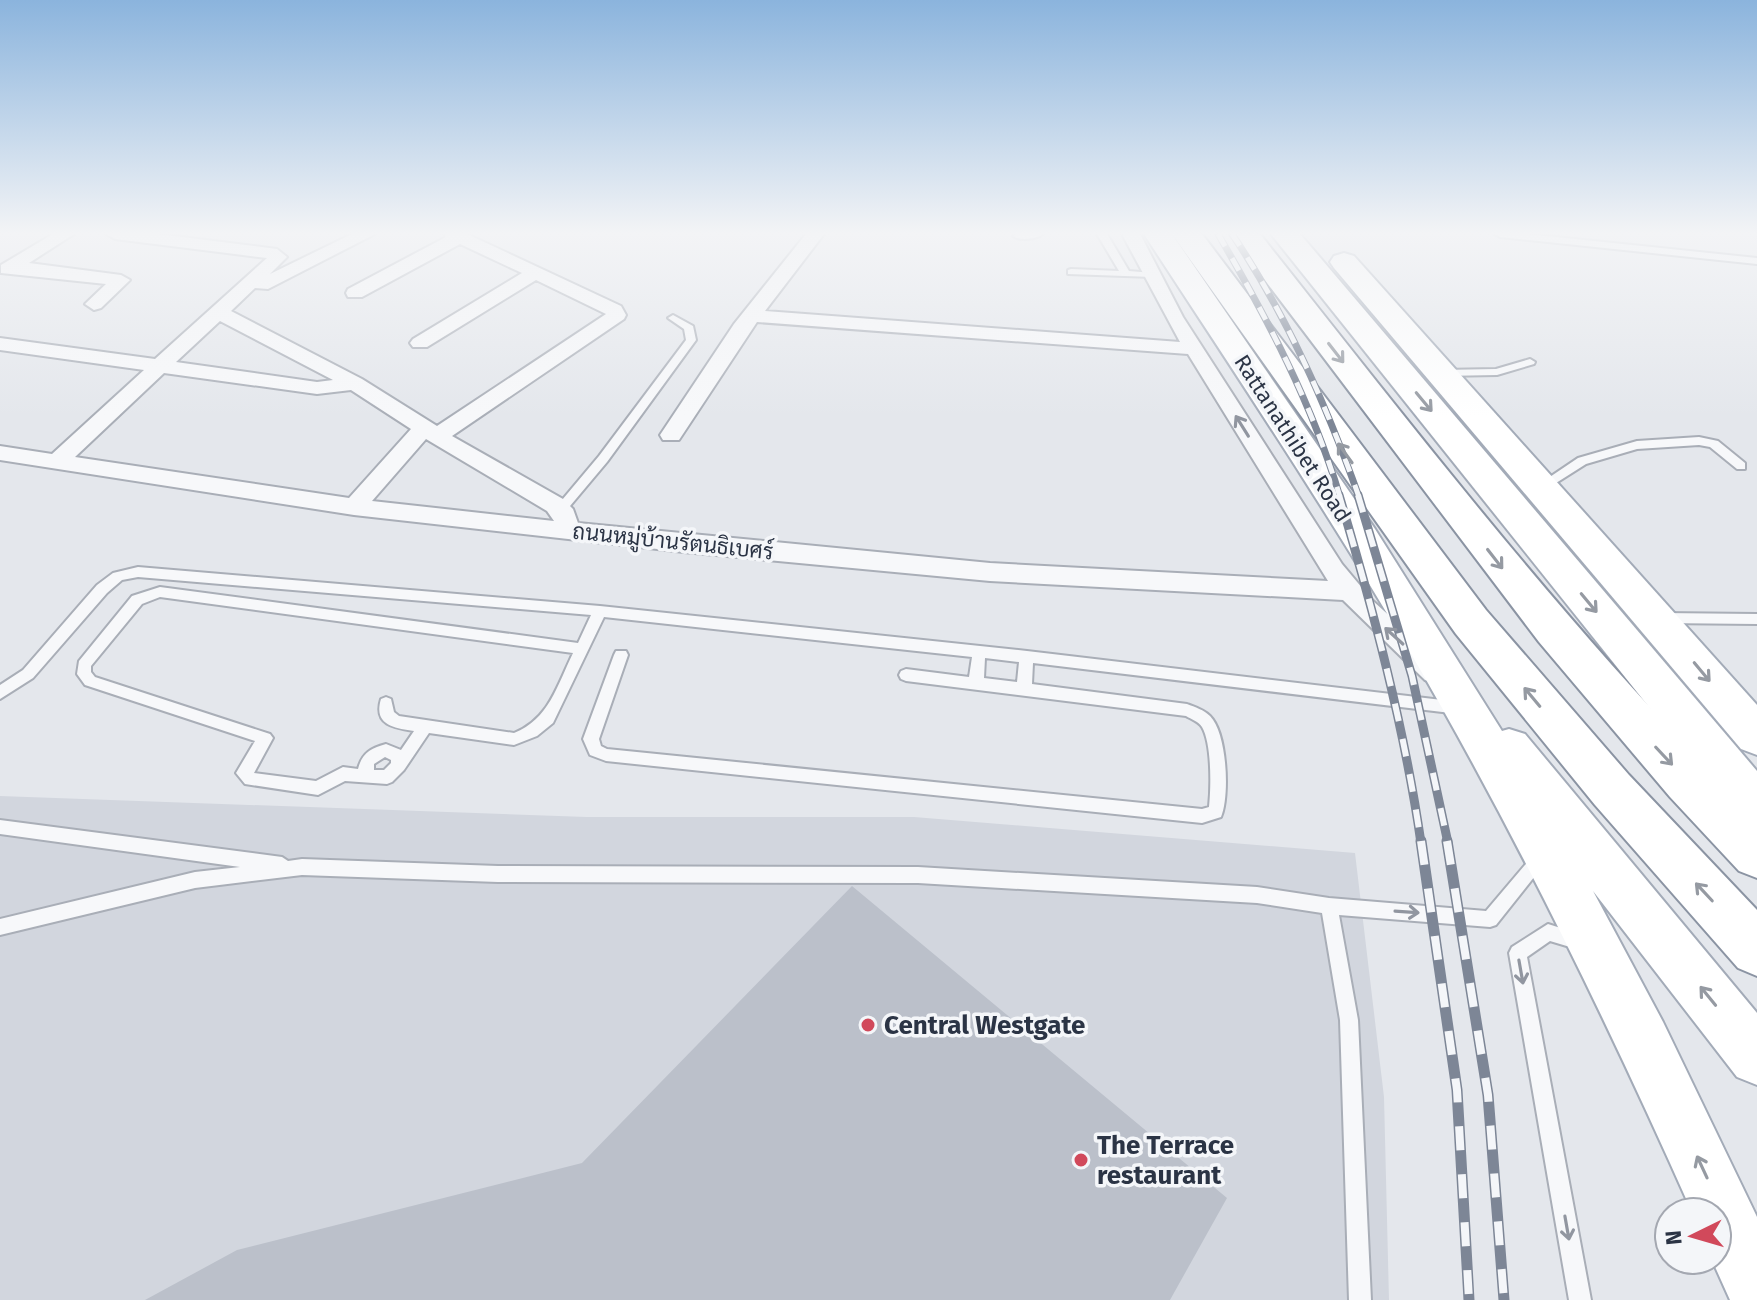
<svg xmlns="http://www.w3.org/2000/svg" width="1757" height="1300" viewBox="0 0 1757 1300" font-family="'Fira Sans',Sarabun,sans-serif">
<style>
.built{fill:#d2d6de}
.building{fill:#bbc0ca}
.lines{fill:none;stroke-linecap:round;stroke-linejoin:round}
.service-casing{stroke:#a9aeb7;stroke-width:4}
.minor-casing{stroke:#a9aeb7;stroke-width:4}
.primary-casing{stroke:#a3abb8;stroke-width:4}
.motorway-casing{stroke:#8b94a3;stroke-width:4}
.service{fill:#f7f8fa;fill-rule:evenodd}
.minor{fill:#f7f8fa;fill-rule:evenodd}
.primary{fill:#fff;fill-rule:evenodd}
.motorway{fill:#fff;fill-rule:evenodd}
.rail-far2-casing{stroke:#7d8696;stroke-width:7}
.rail-far1-casing{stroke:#7d8696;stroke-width:9}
.rail-casing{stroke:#7d8696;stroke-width:11}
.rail-far2{stroke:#f4f6f9;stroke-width:5;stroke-dasharray:14;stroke-linecap:butt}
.rail-far1{stroke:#f4f6f9;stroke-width:6;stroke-dasharray:18;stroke-linecap:butt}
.rail{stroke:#f4f6f9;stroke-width:8;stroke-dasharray:24;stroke-linecap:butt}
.oneway{stroke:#959aa2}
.oneway2{stroke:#9196a0}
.poi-dot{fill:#d1495b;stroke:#f4f6f9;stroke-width:3}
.labels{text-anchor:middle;stroke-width:7;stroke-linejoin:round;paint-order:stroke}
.street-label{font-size:22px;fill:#2b3445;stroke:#f4f6f9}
.near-poi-label{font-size:26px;font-weight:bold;fill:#2b3445;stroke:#f4f6f9;text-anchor:start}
</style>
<rect width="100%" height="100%" fill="#e4e7ec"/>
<path class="built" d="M0,796L587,817H914L1355,853L1384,1097L1389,1300H0Z"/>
<path class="building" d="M852,886L1227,1198L1170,1300H145L237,1250L582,1163Z"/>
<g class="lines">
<g class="service-casing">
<g id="service">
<path d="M1015,234H1043C1036,239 1020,241 1013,236Z"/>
<path d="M1097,234H1107L1129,271L1153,273V277L1068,274V270L1071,269L1119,271Z"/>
<path d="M1495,234H1527L1757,258V264L1500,237Z"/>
<path d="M673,315L693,326L696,340L607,462L565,512H557L555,509L557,506L599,456L686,340L684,329L668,318Z"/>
<path d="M1530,359L1535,362L1534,364L1497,375L1441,376L1436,373L1441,370L1496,369Z"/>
<path d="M1699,437L1718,441L1745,463V469H1737L1710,447L1699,445L1637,449L1586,464L1545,490H1537L1535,487L1578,458L1637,441Z"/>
<path d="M138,567L600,606L1027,651L1459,702L1464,704L1466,708L1464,712L1459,714L1033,663L1032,684L1187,704C1195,707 1204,710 1210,716C1227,733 1230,796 1221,817L1202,823L606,761L590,755L583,739L614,655L616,651H626L628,655L599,739L601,746L607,749L1202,809L1209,807C1211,788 1212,744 1202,727C1199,722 1191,719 1186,716L906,681L901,679L899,675L901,671L906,669L969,677L972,657L604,617L553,723L537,736L514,745L429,733L404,770L392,782L387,784L345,781L318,795L245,784L236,773L255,741L85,685L77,674L79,661L132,596L160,587L578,643L591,615L138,577L122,580L107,593L33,678L0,699V685L23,670L97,585L113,573ZM160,597L573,653C557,686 549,719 514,733L399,716L394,712L391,699L386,697L381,699C373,725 394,728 414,731L401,750L386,744C371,748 362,753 358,769L343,767L316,781L254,773L273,738L270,734L95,677L91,672V666L142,604ZM985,658L1019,662L1017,682L984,678ZM385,757L391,760V763L384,770H374V764Z"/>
<path d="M1661,613L1757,614V624L1661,623L1654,618Z"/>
<path d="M0,820L282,857L288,861L302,859L498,866L918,867L1257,887L1329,898L1486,911L1536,852L1542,849L1548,852L1550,857L1496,925L1490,927L1339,915L1358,1020L1371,1300H1349L1340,1020L1322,913L1257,903L918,883L498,882L302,875L195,888L0,935V919L195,872L240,867L0,834Z"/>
<path d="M1548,924L1586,936L1589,942L1586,948L1580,950L1550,941L1527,957L1591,1300H1569L1509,953L1512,947Z"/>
</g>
</g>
<g class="minor-casing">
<g id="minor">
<path d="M53,234H74L29,263L121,275L130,280L101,308L94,310L85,304L106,284L1,273V265Z"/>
<path d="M106,234H158L277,249L287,257L270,274L352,234H375L268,289L255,288L231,311L362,379L437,426L606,314L536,280L427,347H413L410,343L413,339L522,273L460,244L362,297H348L346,293L348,289L446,237L444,234H467L621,306L626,315L624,319L452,436L563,499L573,509L578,523L990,563L1328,581L1188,354L757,322L679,440H663L660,435L734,324L806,234H824L765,311L1180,342L1122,234H1140L1183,317L1342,564L1373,601L1443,664L1447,672L1443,680L1434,683L1425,680L1343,600L990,581L684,552L354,515L0,460V446L52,454L144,370L0,350V338L155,359L267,258L115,239ZM220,321L333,380L317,382L176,362ZM164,373L317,394L351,390L411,429L349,498L75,457ZM426,439L547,511L554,521L372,501Z"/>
</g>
</g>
<g class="primary-casing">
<g id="primary">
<path d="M1144,234H1172L1375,529L1502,731L1509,729L1525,734L1757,1013V1085L1737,1077L1593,891L1663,1022L1757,1217V1300H1730L1712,1260H1717V1212H1692C1607,1021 1515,832 1410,652C1326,509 1234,372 1144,234Z"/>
<path d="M1271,234H1300L1757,771V827L1740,821Z"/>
<path d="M1344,253L1354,256L1757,705V755L1741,749L1334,268L1330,262L1334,256Z"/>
</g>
</g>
<g class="motorway-casing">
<g id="motorway">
<path d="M1172,234H1202L1486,610L1629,775L1757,910V976L1738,968L1595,805L1456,634Z"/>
<path d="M1230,234H1260C1419,435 1575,638 1757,819V878L1739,871L1670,797L1539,642Z"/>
</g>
</g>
<use href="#service" class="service"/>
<use href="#minor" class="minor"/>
<use href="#primary" class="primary"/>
<use href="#motorway" class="motorway"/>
<g class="rail-far2-casing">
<g id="rail-far2">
<path d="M1218,234C1267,318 1312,403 1340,497"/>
<path d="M1232,234C1287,316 1326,404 1359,497"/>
</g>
</g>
<g class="rail-far1-casing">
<g id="rail-far1">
<path d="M1339,495C1373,609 1404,725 1421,843"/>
<path d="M1358,495L1412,676L1448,843"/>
</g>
</g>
<g class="rail-casing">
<g id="rail">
<path d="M1421,841L1457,1090L1469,1300"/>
<path d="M1447,841L1488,1095L1504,1300"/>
</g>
</g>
<use href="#rail-far2" class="rail-far2"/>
<use href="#rail-far1" class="rail-far1"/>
<use href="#rail" class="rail"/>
</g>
<defs><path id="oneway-shaft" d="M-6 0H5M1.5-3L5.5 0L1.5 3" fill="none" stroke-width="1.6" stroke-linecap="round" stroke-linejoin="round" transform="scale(2)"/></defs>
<g class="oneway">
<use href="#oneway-shaft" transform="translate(1336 353) rotate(52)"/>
<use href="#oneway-shaft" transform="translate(1424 402) rotate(50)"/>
<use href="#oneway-shaft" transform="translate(1345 453) rotate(-126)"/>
<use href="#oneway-shaft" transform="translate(1495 559) rotate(52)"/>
<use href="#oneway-shaft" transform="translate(1589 603) rotate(50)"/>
<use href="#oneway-shaft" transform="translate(1702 672) rotate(50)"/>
<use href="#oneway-shaft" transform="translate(1532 697) rotate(-130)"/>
<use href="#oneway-shaft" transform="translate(1664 756) rotate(47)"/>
<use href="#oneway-shaft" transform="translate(1704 892) rotate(-133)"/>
<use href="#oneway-shaft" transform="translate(1708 996) rotate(-129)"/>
<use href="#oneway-shaft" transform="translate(1702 1167) rotate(-115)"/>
</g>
<g class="oneway2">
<use href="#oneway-shaft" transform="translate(1242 426) rotate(-122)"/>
<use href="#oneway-shaft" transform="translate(1394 636) rotate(-138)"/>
<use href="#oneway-shaft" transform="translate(1407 912) rotate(4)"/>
<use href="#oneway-shaft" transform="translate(1521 972) rotate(80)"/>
<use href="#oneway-shaft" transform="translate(1567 1228) rotate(80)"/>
</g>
<linearGradient id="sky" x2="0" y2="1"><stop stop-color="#8bb4dd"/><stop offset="0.56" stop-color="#f3f4f6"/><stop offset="1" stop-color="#f3f4f6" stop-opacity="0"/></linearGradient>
<rect width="1757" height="416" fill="url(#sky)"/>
<g class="poi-dot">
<circle cx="868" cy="1025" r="8"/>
<circle cx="1081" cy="1160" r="8"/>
</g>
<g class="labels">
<g class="street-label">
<text transform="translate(1293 438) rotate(57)" y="8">Rattanathibet Road</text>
<text transform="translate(673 541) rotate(6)" y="8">ถนนหมู่บ้านรัตนธิเบศร์</text>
</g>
<g class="near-poi-label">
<text x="884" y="1034">Central Westgate</text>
<text x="1097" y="1154">The Terrace<tspan x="1097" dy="30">restaurant</tspan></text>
</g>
</g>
<g transform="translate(1693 1236) rotate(265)"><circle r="38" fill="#f4f6f9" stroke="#a4a8b1" stroke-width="2"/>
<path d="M0-6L14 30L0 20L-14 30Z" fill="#d1495b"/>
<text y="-12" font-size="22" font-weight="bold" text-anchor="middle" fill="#2b3445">N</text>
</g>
</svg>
